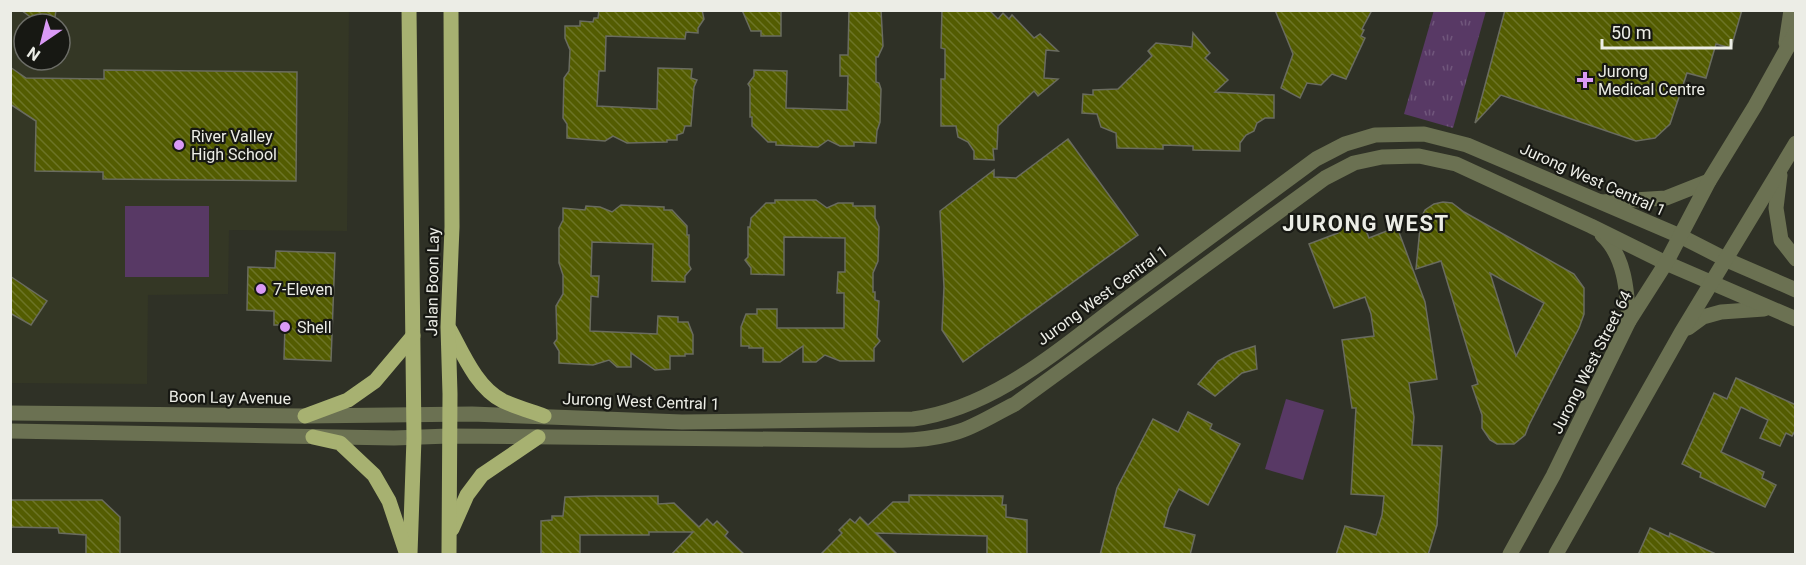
<svg xmlns="http://www.w3.org/2000/svg" width="1806" height="565" viewBox="0 0 1806 565" font-family="Roboto,sans-serif">
<style>
.built{fill:#343725;fill-rule:evenodd}
.grass{fill:url(#grass-tufts)}
.pitch{fill:#583965}
.building{fill:url(#building-back-hatch);stroke:#6a6c5f;stroke-width:1.5;fill-rule:evenodd}
.lines{fill:none;stroke-linecap:round;stroke-linejoin:round}
.minor{stroke:#6b7152;stroke-width:15}
.major{stroke:#a7b171;stroke-width:15}
.poi-dot{fill:#da9af6;stroke:#171813;stroke-width:2}
.labels{text-anchor:middle;stroke-width:4.5;stroke-linejoin:round;paint-order:stroke}
.poi-label{font-size:16px;fill:#ecede6;stroke:#171813;text-anchor:start}
.street-label{font-size:16px;fill:#ecede6;stroke:#171813}
.district-label{font-size:22px;font-weight:bold;letter-spacing:1.5px;fill:#ecede6;stroke:#171813}
</style>
<defs>
<pattern id="grass-tufts" width="24" height="20" patternUnits="userSpaceOnUse" patternTransform="scale(1.5)"><rect width="24" height="20" fill="#583965"/><path d="M3 7l-1-3M5 7V3M7 7l1-3M15 17l-1-3M17 17v-4M19 17l1-3" fill="none" stroke="#70567b"/></pattern>
<pattern id="building-back-hatch" width="6" height="6" patternUnits="userSpaceOnUse" patternTransform="scale(1.5)"><rect width="6" height="6" fill="#535c01"/><path d="M-1 5l2 2M0 0l6 6M5-1l2 2" fill="none" stroke="#6c7426"/></pattern>
</defs>
<rect width="100%" height="100%" fill="#2f3126"/>
<path class="built" d="M11,11H349L347,231L229,230L228,294L148,295L147,384L11,383ZM24,24H60V60H24Z"/>
<path class="grass" d="M1434,10L1486,11L1453,128L1404,114Z"/>
<g class="pitch">
<rect x="125" y="206" width="84" height="71"/>
<path d="M1286,399L1324,410L1303,480L1265,469Z"/>
</g>
<g class="building">
<path d="M21,10H56L54,24H40Z"/>
<path d="M599,10H702L704,19L698,28V33L686,32L685,39L606,36L605,71H599L597,106L657,109L658,68L692,69L691,78L697,80L694,87L691,126H685L683,133L677,135V140H667V142L627,143L613,136L605,141L567,138V124L563,118L564,78L569,71L570,50L565,38V26H580V21L593,22L594,18H598Z"/>
<path d="M742,10H781V36H761V31H751Z"/>
<path d="M849,10H881L883,46L878,57H876V82L879,83L881,89L880,122L877,131L876,143L854,142V146H840L828,140L818,147L776,145V142H768L752,126V117H750V87L748,84L754,76V70L787,71L786,108L847,110L848,76H840V55H848Z"/>
<path d="M942,10H989L998,19L1003,13L1009,19L1012,15L1034,38L1040,34L1058,51L1046,50L1044,78L1058,79L1038,96L1034,91L998,126L997,149H993L994,160L974,159V151L968,142L958,137L956,126H941V79H945V49L941,48Z"/>
<path d="M1275,10H1372L1362,29L1364,30L1361,36L1365,38L1346,79L1332,74L1321,85L1307,83L1300,98L1281,88L1293,54Z"/>
<path d="M1505,10H1742L1731,48L1716,44L1706,78L1687,73L1670,124L1655,138L1636,141L1501,95L1475,123Z"/>
<path d="M1193,33L1210,53L1205,58L1228,80L1215,92L1274,95V118H1265L1257,123L1254,131L1246,135L1240,143V151L1193,150V146L1163,145V149L1117,148L1116,133L1101,127L1097,114L1082,113L1083,94L1093,95V90L1118,89L1152,56L1148,51L1156,43L1192,47Z"/>
<path d="M10,67L26,78L104,79V70L297,72L296,181L103,179V172L35,171L36,121L10,104Z"/>
<path d="M1068,139L1138,235L963,362L942,330L944,287L940,211L994,170V177L1016,178Z"/>
<path d="M775,200H816L827,208L838,203H853V206H875V218L879,227L878,261L873,273V292H875V300L879,301L877,337L880,341L874,348V361H840L825,355L816,362H803V346L780,362H763V348H749V346H741V327L746,314H757V309H777V328H844V293H837L838,272H845V238L784,237V275L751,274V268L745,260L748,257V227H750L751,218L766,203H775Z"/>
<path d="M1443,202L1452,203L1464,212L1574,274L1584,288V314L1579,328L1529,425L1525,435L1514,444H1497L1490,440L1482,428V415L1472,386L1478,384L1441,261L1416,269L1421,218L1425,210L1434,204ZM1490,273L1544,303L1516,356Z"/>
<path d="M621,205L664,207V210H672L687,226V235H689V265L691,269L685,276V282L652,281L653,244L592,242L591,276H599L598,297L591,296L590,331L657,334L658,316L678,317V322H688L693,335V354H685V356H670V369L655,370L631,353V367H617L609,360L593,365L559,363V351L554,343L557,339L556,306L563,294V275L559,263V228L563,220V208L585,210L586,206L600,207L612,212Z"/>
<path d="M1361,218L1369,238L1397,227L1425,302L1437,379L1409,383L1414,417L1412,445L1442,446L1437,525L1428,555H1336L1345,526L1376,535L1382,515L1384,496L1351,494L1356,408H1352L1342,340L1374,336L1371,314L1365,297L1334,308L1309,244L1338,233L1336,227Z"/>
<path d="M276,251L335,253L331,361L284,359L285,325H274V311L247,310L248,267L275,268Z"/>
<path d="M10,276L47,301L31,325L10,313Z"/>
<path d="M1255,346L1257,369L1242,373L1215,396L1198,384L1218,361L1233,353Z"/>
<path d="M1736,378L1796,405V429L1792,436L1786,433L1780,446L1760,438L1768,420L1741,407L1721,452L1764,472L1762,478L1776,485L1765,507L1700,477L1701,473L1682,464L1714,393L1727,399Z"/>
<path d="M1188,412L1212,424L1210,429L1240,444L1208,505L1179,489L1169,508L1164,527L1195,535L1190,555H1100L1117,488L1153,419L1178,432Z"/>
<path d="M909,495L1003,496L1002,505H1006V517L1027,520V555H987V536L876,533L898,555H820L842,533L839,530L850,519L855,523L860,517L868,525L893,502H909Z"/>
<path d="M595,496H658V504L674,503L699,527L707,519L713,525L717,521L728,532L725,536L745,555H671L693,532H649V535H580V555H541V521L552,520V516H563L565,497Z"/>
<path d="M10,500H102L120,517V555H86V535L59,533L58,528L10,527Z"/>
<path d="M1650,528L1669,537L1670,533L1718,555H1638Z"/>
</g>
<g class="lines">
<g class="minor">
<path d="M1786,43L1791,10"/>
<path d="M1780,175L1776,208L1781,240L1796,259"/>
<path d="M1601,202L1666,198L1709,181"/>
<path d="M1602,235C1625,256 1627,291 1629,321"/>
<path d="M1688,328L1703,317L1721,312L1764,309"/>
<path d="M10,413L305,416L472,414L682,422L913,419C996,408 1064,345 1129,297C1192,251 1254,205 1316,159L1345,144L1375,135L1424,134L1467,145L1680,236L1727,260L1796,290"/>
<path d="M10,431L394,438L449,436L851,440C886,440 923,443 957,432C977,426 996,413 1015,404L1325,178L1354,163L1382,157L1419,156L1456,164L1591,226L1666,263L1796,319"/>
<path d="M1510,554L1553,476L1629,321L1666,263L1709,181L1755,106L1796,32"/>
<path d="M1556,554L1681,333L1796,143"/>
</g>
<g class="major">
<path d="M409,10L414,438L410,554"/>
<path d="M450,330C463,354 477,388 503,401C516,407 530,411 544,416"/>
<path d="M305,416L348,400L375,381L413,336"/>
<path d="M313,437L340,443L374,475L389,501L406,552"/>
<path d="M452,529L467,495L482,475L538,437"/>
<path d="M449,554L450,394L448,327L452,227L451,10"/>
</g>
</g>
<g class="poi-dot">
<path d="M1582 71h6v6h6v6h-6v6h-6v-6h-6v-6h6z"/>
<circle cx="179" cy="145" r="6"/>
<circle cx="261" cy="289" r="6"/>
<circle cx="285" cy="327" r="6"/>
</g>
<g class="labels">
<g class="poi-label">
<text x="1598" y="77">Jurong<tspan x="1598" dy="18">Medical Centre</tspan></text>
<text x="191" y="142">River Valley<tspan x="191" dy="18">High School</tspan></text>
<text x="273" y="295">7-Eleven</text>
<text x="297" y="333">Shell</text>
</g>
<g class="street-label">
<text transform="translate(1593 179) rotate(24)" y="6">Jurong West Central 1</text>
<text transform="translate(432 282) rotate(-89)" y="6">Jalan Boon Lay</text>
<text transform="translate(1102 295) rotate(-36)" y="6">Jurong West Central 1</text>
<text transform="translate(1591 362) rotate(-63)" y="6">Jurong West Street 64</text>
<text transform="translate(230 397) rotate(1)" y="6">Boon Lay Avenue</text>
<text transform="translate(641 401) rotate(2)" y="6">Jurong West Central 1</text>
</g>
<g class="district-label">
<text x="1366" y="231">JURONG WEST</text>
</g>
</g>
<rect width="1806" height="565" fill="none" stroke="#ecede6" stroke-width="24"/>
<g transform="translate(42 42) rotate(215)"><circle r="28" fill="#171813" stroke="#6c6d67" stroke-width="1.5"/>
<path d="M0-4.5L10 22L0 15L-10 22Z" fill="#da9af6"/>
<text y="-9" font-size="16" font-weight="bold" text-anchor="middle" fill="#ecede6">N</text>
</g>
<path d="M1602 39v9h129v-9" fill="none" stroke="#ecede6" stroke-width="3"/>
<text x="1611" y="39" font-size="18" fill="#ecede6" stroke="#171813" stroke-width="4.5" paint-order="stroke">50 m</text>
</svg>
